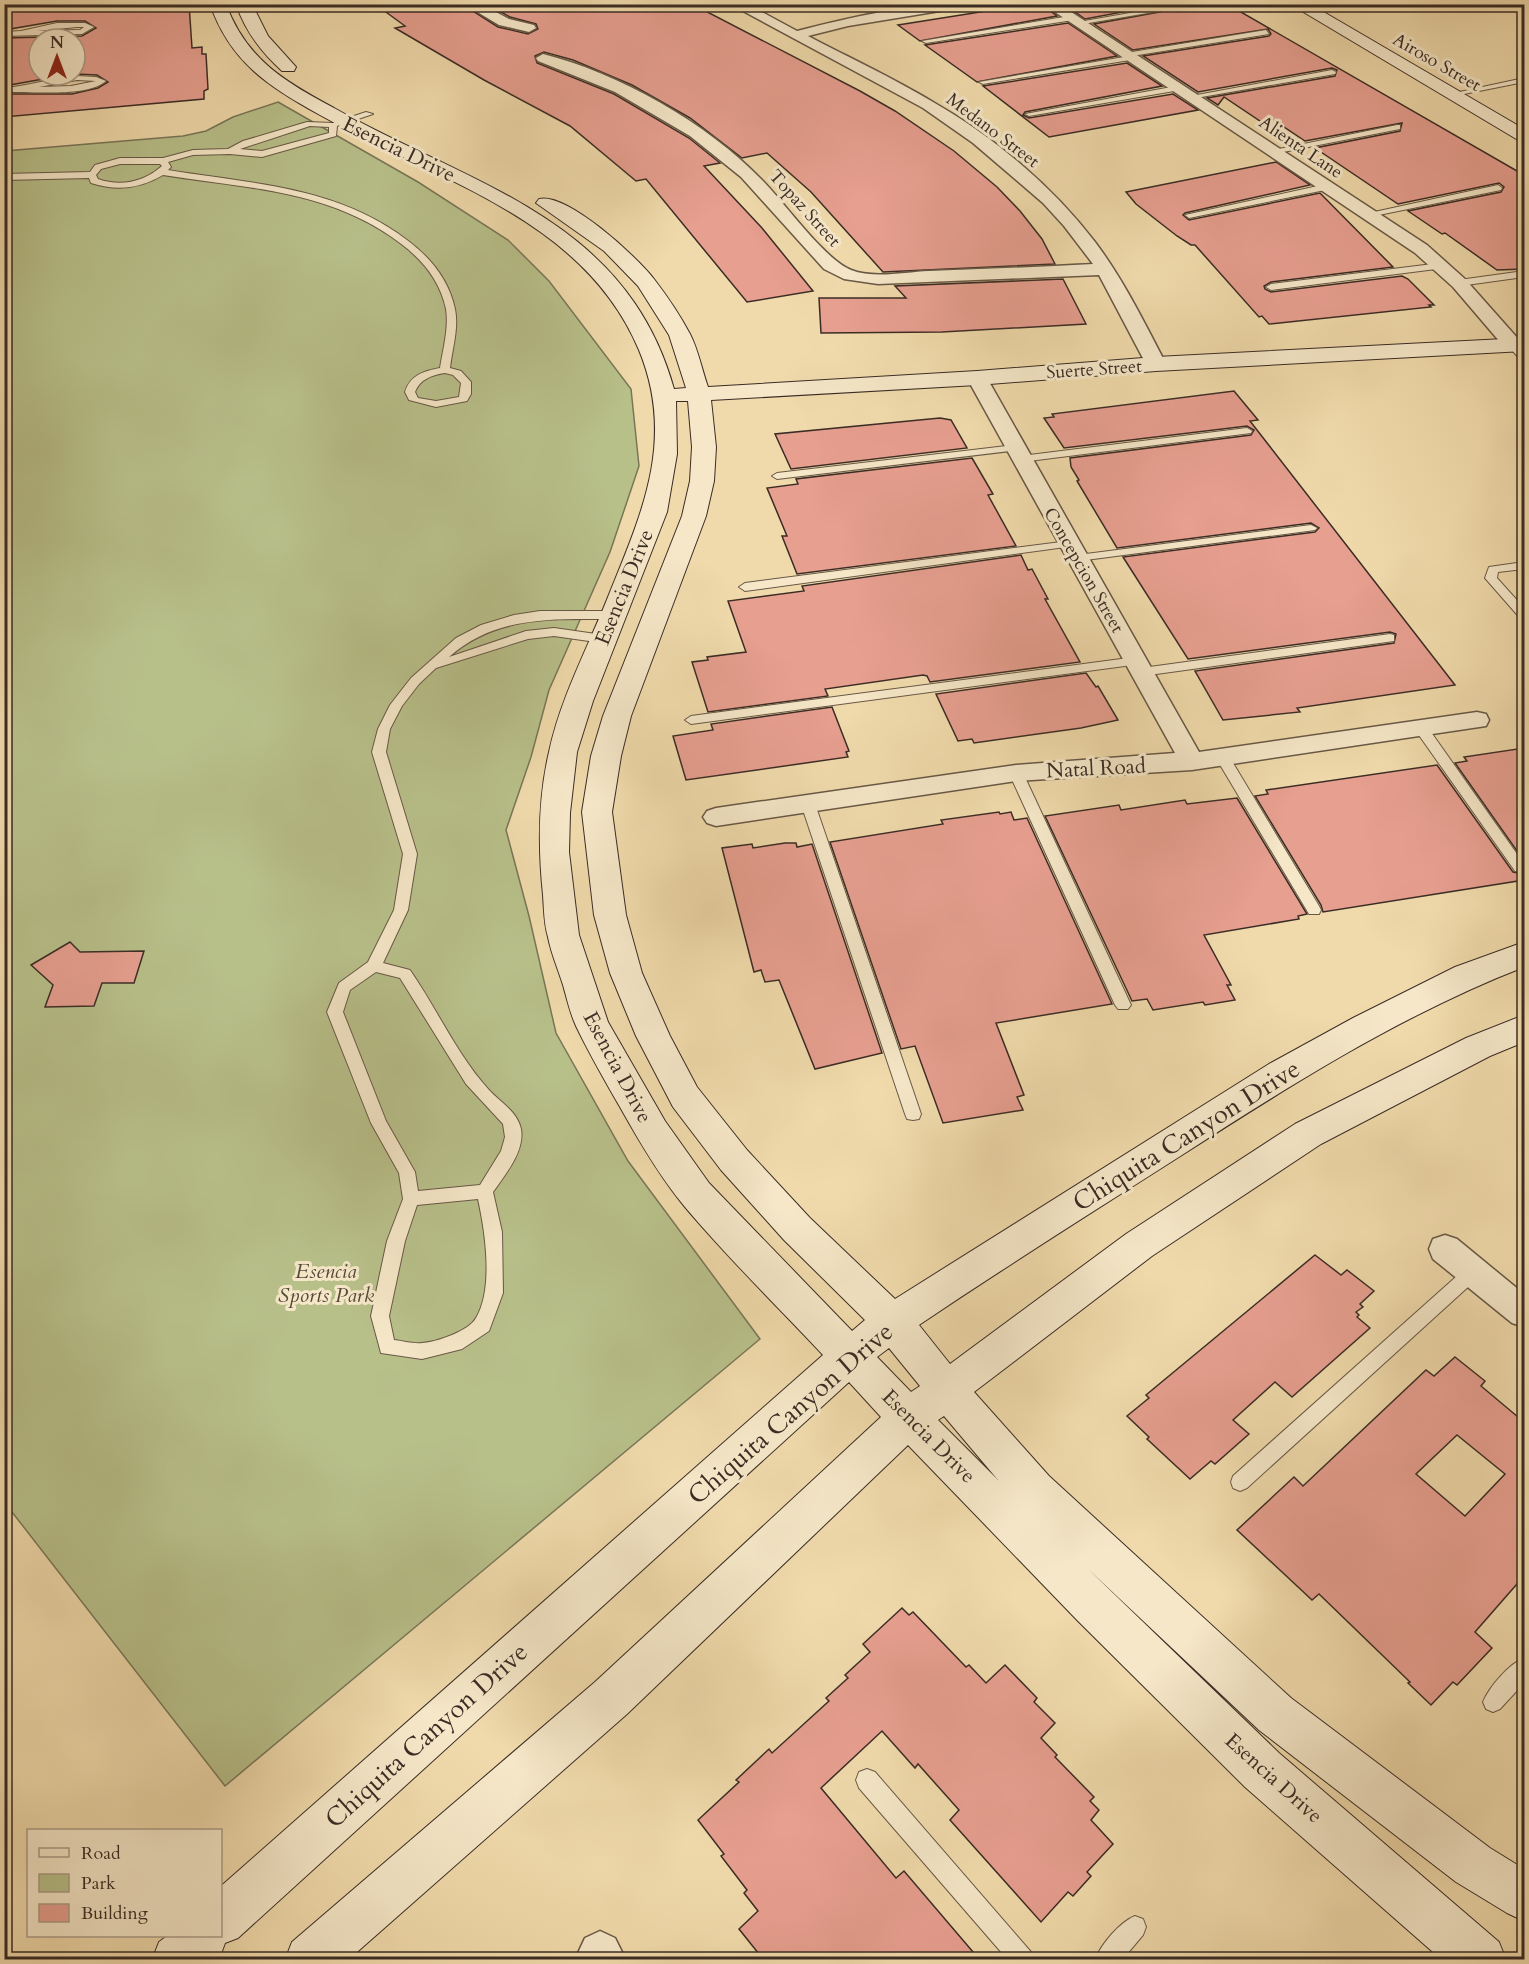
<svg xmlns="http://www.w3.org/2000/svg" width="1529" height="1964" viewBox="0 0 1529 1964" font-family="Cardo,serif">
<style>
.green{fill:#b8c08a;stroke:#797658;stroke-width:1.5}
.building{fill:#e79f90;stroke:#3a2c25;stroke-width:1.5;fill-rule:evenodd}
.lines{fill:none;stroke-linecap:round;stroke-linejoin:round}
.lane-casing{stroke:#685846;stroke-width:2}
.street-casing{stroke:#685846;stroke-width:3}
.secondary-casing{stroke:#3a2c25;stroke-width:2}
.lane{fill:#f5e7c8;fill-rule:evenodd}
.street{fill:#f5e7c8;fill-rule:evenodd}
.secondary{fill:#f5e7c8;fill-rule:evenodd}
.labels{text-anchor:middle;stroke-width:6;stroke-linejoin:round;paint-order:stroke}
.far-street-label{font-size:18px;fill:#3a2c25;stroke:#f5e7c8}
.street-label{font-size:21px;fill:#3a2c25;stroke:#f5e7c8}
.park-label{font-size:21px;font-style:italic;fill:#534a39;stroke:#f5e7c8}
.near-street-label{font-size:26px;fill:#3a2c25;stroke:#f5e7c8}
</style>
<rect width="100%" height="100%" fill="#f0daab"/>
<filter id="stains"><feTurbulence type="fractalNoise" baseFrequency=".00333" numOctaves="4"/><feColorMatrix values="0 0 0 0 .2 0 0 0 0 .09 0 0 0 0 .02 0 0 0 .5 -.17"/></filter>
<radialGradient id="worn" r=".72"><stop offset=".6" stop-color="#630" stop-opacity="0"/><stop offset="1" stop-color="#630" stop-opacity=".3"/></radialGradient>
<path class="green" d="M278,102L418,182L508,240L549,281L631,389L639,466L610,552L549,690L531,757L506,830L529,916L556,1033L628,1161L760,1339L225,1786L5,1503V151L183,136L206,131L233,117Z"/>
<g class="building">
<path d="M82,4H189L192,48L202,47V54H206L208,89L204,91V99L4,117V94H72L98,88L108,82L97,75L75,74V39H39V75H66L4,86V38L82,36L96,28L85,21H57L4,30V11Z"/>
<path d="M375,4H462L498,27L528,34L538,29L536,24L510,17L487,4H692L860,91L895,111L954,151L997,187L1020,211L1042,239L1055,264L883,272L811,192L767,153L742,158L690,118L632,85L573,60L544,52L535,56L537,63L614,94L689,138L720,163L704,166L762,228L813,291L747,302L646,179L636,181L570,126L484,80L395,28L405,26Z"/>
<path d="M1031,4H1041L1057,16L920,41L898,25Z"/>
<path d="M1064,4H1165L1085,19Z"/>
<path d="M1203,4H1227L1524,175V269L1497,270L1445,233L1442,234L1408,211L1501,192L1504,187L1499,183L1398,204L1315,148L1400,131L1402,123L1305,141L1269,117L1263,123L1224,97L1218,105L1207,98L1335,76L1337,70L1332,68L1198,92L1143,56L1269,36L1271,34L1268,29L1133,50L1094,24Z"/>
<path d="M1068,23L1117,56L977,82L925,45Z"/>
<path d="M1127,63L1162,86L1025,112L1023,115L1029,118L1173,94L1198,110L1049,137L983,86Z"/>
<path d="M1276,162L1310,185L1185,213L1183,215L1189,220L1320,193L1393,267L1271,282L1264,286L1265,289L1271,292L1402,276L1408,279L1434,305H1429L1431,307L1269,324L1262,316L1259,317L1195,245H1191L1177,236L1136,204L1126,192Z"/>
<path d="M1063,279L1086,324L942,332L821,333L819,298H906L895,286Z"/>
<path d="M1234,391L1258,420L1250,421L1455,685L1297,708L1300,712L1223,720L1195,671L1394,643L1396,634L1390,632L1188,659L1123,557L1315,532L1319,528L1311,523L1117,548L1077,481L1079,480L1071,467L1070,458L1251,435L1254,430L1247,426L1064,448L1044,418L1054,417L1052,414Z"/>
<path d="M940,418L951,420L967,448L791,469L775,434Z"/>
<path d="M972,458L993,494L988,495L1016,546L797,574L782,536H787L767,488L798,484L796,479Z"/>
<path d="M1021,555L1028,570L1032,569L1048,599H1045L1080,662L930,682L927,676L923,675L825,689L828,696L708,712L692,662L708,660L707,657L746,652L728,601L804,591L802,586Z"/>
<path d="M1086,673L1096,687L1098,686L1118,720L1081,728L974,743L972,739L958,741L936,694Z"/>
<path d="M832,707L849,751L846,752L848,757L686,780L673,736L713,730L711,724Z"/>
<path d="M1524,748V861L1455,763L1467,761L1464,757Z"/>
<path d="M1437,765L1513,872L1524,874V880L1323,912L1321,905L1255,796L1268,794L1266,790Z"/>
<path d="M1237,798L1307,914L1298,916L1299,919L1204,935L1231,985H1227L1235,1000L1205,1005L1203,1002L1153,1010L1147,999L1132,1001L1045,816L1119,805L1121,810L1185,800L1187,804Z"/>
<path d="M999,812L1000,814L1011,812L1014,820L1027,818L1112,1004L996,1023L1024,1095L1017,1097L1023,1110L943,1123L915,1046L901,1049L830,842L943,824L941,820Z"/>
<path d="M785,843H796L797,847L812,844L882,1053L815,1069L779,980L765,982L761,970L754,972L722,848L752,844L753,848Z"/>
<path d="M70,942L80,952L144,951L134,983H102L94,1006L45,1007L53,985L31,965Z"/>
<path d="M1315,1255L1341,1275L1347,1270L1374,1291L1360,1304L1363,1307L1356,1312L1359,1315L1357,1317L1370,1328L1292,1397L1275,1382L1233,1420L1249,1434L1215,1464L1211,1461L1190,1479L1147,1439L1149,1437L1127,1416L1149,1398L1146,1395Z"/>
<path d="M1455,1357L1485,1381L1481,1386L1524,1422V1576L1475,1632L1492,1648L1457,1685L1453,1682L1431,1705L1408,1683L1410,1682L1319,1594L1312,1600L1237,1530L1294,1477L1303,1486L1426,1370L1434,1376ZM1457,1435L1505,1474L1465,1516L1416,1474Z"/>
<path d="M902,1608L909,1615L913,1612L966,1667L969,1665L986,1683L1005,1665L1037,1698L1034,1702L1055,1723L1041,1738L1057,1755L1055,1757L1094,1797L1090,1801L1099,1810L1091,1820L1113,1844L1087,1872L1091,1876L1073,1896L1068,1892L1041,1922L950,1820L959,1810L918,1764L915,1768L882,1731L821,1788L896,1878L904,1871L979,1959H763L739,1929L758,1911L744,1893L747,1890L721,1856L724,1854L698,1820L739,1782L736,1780L769,1749L772,1753L829,1701L826,1698L848,1678L845,1675L870,1652L863,1644Z"/>
</g>
<g class="lines">
<g class="lane-casing">
<g id="lane">
<path d="M1181,4H1201L1077,25L1073,23Z"/>
<path d="M1520,4H1524V7H1521Z"/>
<path d="M1070,16L1073,20L926,43L922,41Z"/>
<path d="M57,23H85L94,27L82,34L4,36V32L21,31ZM77,27H84L80,30L37,31Z"/>
<path d="M1266,30L1269,34L1132,56L1134,58L1130,60L983,84L979,82L1124,57L1122,55L1126,53Z"/>
<path d="M1332,70L1336,72L1335,74L1190,99L1186,97Z"/>
<path d="M77,76L96,77L106,81C86,98 31,91 4,92V88C30,86 51,78 77,76ZM77,80L96,81L71,86L39,87Z"/>
<path d="M1524,78V82L1454,96L1450,94Z"/>
<path d="M1177,86L1181,88L1180,90L1029,116L1025,114Z"/>
<path d="M366,112L373,114L337,126L336,136L262,157L230,154L193,155L168,162L171,167L168,170C252,184 336,186 407,240C430,257 449,280 455,309C459,328 452,350 450,368L461,371L471,382V394L467,401L436,407L409,400L405,392C410,375 424,371 440,368C443,349 449,328 446,309C440,281 423,260 400,243C328,189 248,189 163,175C140,189 116,191 91,183L89,178L4,180V174L90,172L95,165L120,158H163L193,150L228,149L243,141L307,122L333,123ZM310,126L329,127V133L262,151L240,149ZM120,164H160L162,166C144,182 121,187 98,179L96,175L101,169ZM445,373L453,375L461,383L459,397L436,401L418,398L415,392C420,379 432,375 445,373Z"/>
<path d="M1397,125H1400V129L1273,154L1269,151Z"/>
<path d="M1327,184L1331,187L1330,189L1189,218L1185,215Z"/>
<path d="M1498,185L1502,188L1501,190L1369,217L1365,214Z"/>
<path d="M1441,263L1444,264V268L1271,290L1266,287L1271,284Z"/>
<path d="M1524,271V277L1459,286L1454,283L1459,280Z"/>
<path d="M1509,343H1517L1524,352V360L1520,359L1509,347Z"/>
<path d="M1247,428L1252,431L1251,433L1021,462L1016,459L1021,456Z"/>
<path d="M1015,445L1020,448L1019,450L777,479L772,476L777,473Z"/>
<path d="M1311,525L1317,528L1315,530L1078,561L1072,558L1078,555Z"/>
<path d="M1069,541L1073,542V546L745,591L739,587L745,583Z"/>
<path d="M1524,562V569L1498,572L1497,578L1524,608V619L1520,618L1485,578L1489,567Z"/>
<path d="M540,611H614L620,615L614,619C554,619 497,615 449,657L526,631L554,628L603,635L609,639L603,643L554,636L528,639L436,668L419,684L402,706L390,729L386,752L417,854L408,910L383,963L410,970C437,1009 457,1055 489,1090C501,1103 517,1111 521,1129C525,1151 505,1175 493,1192L502,1232L503,1293L489,1331L462,1349L422,1359L381,1353L371,1316L387,1241L403,1199L399,1173L371,1123L327,1012L339,983L368,962L394,910L403,854L372,752L378,729L390,705L411,678L456,638L481,625L514,615ZM376,972L400,978L466,1084L503,1124L505,1137L501,1151L480,1185L418,1191L415,1172L386,1121L343,1012L350,990ZM478,1199C485,1231 494,1288 476,1318C469,1331 437,1342 422,1343C413,1344 403,1341 394,1340L389,1316L405,1241L417,1205Z"/>
<path d="M1390,634L1394,635V641L1142,676L1136,672L1142,668Z"/>
<path d="M1136,657L1140,658L1142,661L1140,664L691,724L685,720L691,716Z"/>
<path d="M1421,724L1426,725L1524,864V872L1515,871L1416,731L1415,728Z"/>
<path d="M1223,754L1230,758L1319,906L1321,910L1319,914H1309L1216,758Z"/>
<path d="M1016,769L1023,773L1131,1005L1128,1009H1118L1115,1005L1009,773Z"/>
<path d="M808,799L815,804L921,1114L919,1119L913,1120L907,1119L905,1114L801,804Z"/>
<path d="M1473,1265L1479,1267L1482,1272L1479,1277L1247,1488L1240,1491L1233,1488L1231,1482L1233,1476L1467,1267Z"/>
<path d="M1524,1658V1683L1500,1709L1493,1712L1486,1709L1483,1702C1489,1687 1509,1664 1524,1658Z"/>
<path d="M867,1769L875,1772L1031,1952L1034,1960H1008L859,1788L856,1780L859,1772Z"/>
<path d="M1135,1916L1143,1919L1146,1927L1143,1935L1122,1960H1095C1101,1944 1120,1922 1135,1916Z"/>
</g>
</g>
<g class="street-casing">
<g id="street">
<path d="M464,4H481L509,19L534,25L536,28L529,32L499,25Z"/>
<path d="M730,4H747L797,31C852,17 908,4 964,4L958,8L848,26L808,36C850,58 893,78 933,102C994,137 1052,186 1095,242C1123,279 1144,322 1166,364L1163,368H1149L1146,364L1099,275L878,284L844,279L824,269L741,177L690,136L615,92L538,61L536,58L543,54C619,73 707,123 762,180C785,203 824,259 851,270C874,279 905,272 929,271C983,269 1038,267 1093,264L1064,226L1043,203L973,143L923,108Z"/>
<path d="M1043,4H1059L1427,245L1465,279L1520,341L1522,345L1520,349H1506L1453,287L1415,253Z"/>
<path d="M977,372L984,374L987,378L1199,752L1477,712L1486,714L1489,720L1486,726L1192,770L1016,781L716,826L707,823L703,817L707,811L716,808L1016,765L1175,753L967,378L970,374Z"/>
<path d="M1445,1235L1457,1239L1524,1294V1327L1512,1323L1433,1259L1429,1249L1433,1239Z"/>
<path d="M600,1931L615,1938L626,1960H581L578,1953L585,1938Z"/>
</g>
</g>
<g class="secondary-casing">
<g id="secondary">
<path d="M210,4H226C246,59 285,82 334,108C470,185 626,217 674,389L686,388L669,335L638,286L604,251L536,203L539,199C567,192 637,257 654,279C667,296 680,315 690,334C698,349 702,370 708,387L977,371L1156,357L1524,338V351L1156,371L977,385L711,400L716,447L714,481L706,516L631,716L621,756L612,812L626,915L642,973L670,1036L697,1087L747,1150L810,1218L895,1299L1269,1064L1353,1018L1455,967L1524,942V967C1403,1014 1292,1084 1182,1155C1094,1211 1005,1267 919,1325L950,1364L1126,1234L1295,1124L1466,1038L1524,1015V1042L1490,1056L1321,1144L1152,1256L974,1392L1049,1476L1291,1698L1490,1848L1524,1869V1921L1507,1913L1456,1882L1259,1730L1086,1567L1279,1753L1499,1942L1506,1960H1442L1245,1787L1078,1621L908,1445L627,1714L348,1960H285L292,1942L595,1682L881,1417L849,1382L238,1938L225,1943L221,1954L214,1960H152L159,1942L167,1936H220V1887L823,1355C777,1306 728,1258 685,1207C660,1177 639,1141 620,1107C605,1081 589,1053 576,1026C570,1013 567,999 563,985C558,969 551,953 548,937C544,924 544,909 543,895C538,847 538,799 549,752C560,700 586,651 606,602C640,517 677,442 639,350C583,217 435,180 320,115C269,87 230,62 210,4ZM676,401H688L692,447L690,481L682,516L603,716L591,756L582,812L594,915L610,973L636,1036L673,1107L721,1170L784,1240L865,1320L852,1331L709,1183L665,1121L608,1022L579,935L569,852L570,813L577,752L593,701L667,512L677,454ZM889,1348L920,1386L911,1392L877,1357ZM944,1416L998,1480L938,1420Z"/>
<path d="M236,4H252L268,36L296,67L294,71H282C261,52 245,31 236,4Z"/>
<path d="M1290,4H1310L1524,129V141L1518,140Z"/>
</g>
</g>
<use href="#lane" class="lane"/>
<use href="#street" class="street"/>
<use href="#secondary" class="secondary"/>
</g>
<g class="labels">
<g class="far-street-label">
<text transform="translate(1437 62) rotate(30)" y="6">Airoso Street</text>
<text transform="translate(993 130) rotate(37)" y="6">Medano Street</text>
<text transform="translate(1301 147) rotate(34)" y="6">Alienta Lane</text>
<text transform="translate(805 208) rotate(48)" y="6">Topaz Street</text>
<text transform="translate(1094 369) rotate(-4)" y="6">Suerte Street</text>
<text transform="translate(1084 570) rotate(60)" y="6">Concepcion Street</text>
</g>
<g class="street-label">
<text transform="translate(399 149) rotate(26)" y="7">Esencia Drive</text>
<text transform="translate(624 587) rotate(-68)" y="7">Esencia Drive</text>
<text transform="translate(1096 768) rotate(-3)" y="7">Natal Road</text>
<text transform="translate(618 1067) rotate(62)" y="7">Esencia Drive</text>
<text transform="translate(929 1436) rotate(45)" y="7">Esencia Drive</text>
<text transform="translate(1274 1778) rotate(42)" y="7">Esencia Drive</text>
</g>
<g class="park-label">
<text x="326" y="1278">Esencia<tspan x="326" dy="24">Sports Park</tspan></text>
</g>
<g class="near-street-label">
<text transform="translate(1186 1135) rotate(-32)" y="9">Chiquita Canyon Drive</text>
<text transform="translate(790 1413) rotate(-41)" y="9">Chiquita Canyon Drive</text>
<text transform="translate(426 1735) rotate(-42)" y="9">Chiquita Canyon Drive</text>
</g>
</g>
<rect width="1529" height="1964" fill="none" stroke="#f0daab" stroke-width="24"/>
<rect x="6" y="6" width="1517" height="1952" fill="none" stroke="#3a2c25" stroke-width="3"/>
<rect x="12" y="12" width="1505" height="1940" fill="none" stroke="#3a2c25" stroke-width="1.5"/>
<rect x="27" y="1829" width="195" height="108" fill="#f5e7c8" stroke="#aa9c87" stroke-width="1.5"/>
<rect x="39" y="1848" width="30" height="9" fill="#f5e7c8" stroke="#aa9c87" stroke-width="1.5"/>
<text x="81" y="1859" font-size="18" fill="#3a2c25">Road</text>
<rect x="39" y="1874" width="30" height="18" fill="#b8c08a" stroke="#aa9c87" stroke-width="1.5"/>
<text x="81" y="1889" font-size="18" fill="#3a2c25">Park</text>
<rect x="39" y="1904" width="30" height="18" fill="#e79f90" stroke="#aa9c87" stroke-width="1.5"/>
<text x="81" y="1919" font-size="18" fill="#3a2c25">Building</text>
<g transform="translate(57 57)"><circle r="28" fill="#f5e7c8" stroke="#aa9c87" stroke-width="1.5"/>
<path d="M0-4.5L10 22L0 15L-10 22Z" fill="#8f2418"/>
<text y="-9" font-size="16" font-weight="bold" text-anchor="middle" fill="#3a2c25">N</text>
</g>
<rect width="100%" height="100%" filter="url(#stains)"/>
<rect width="100%" height="100%" fill="url(#worn)"/>
</svg>
